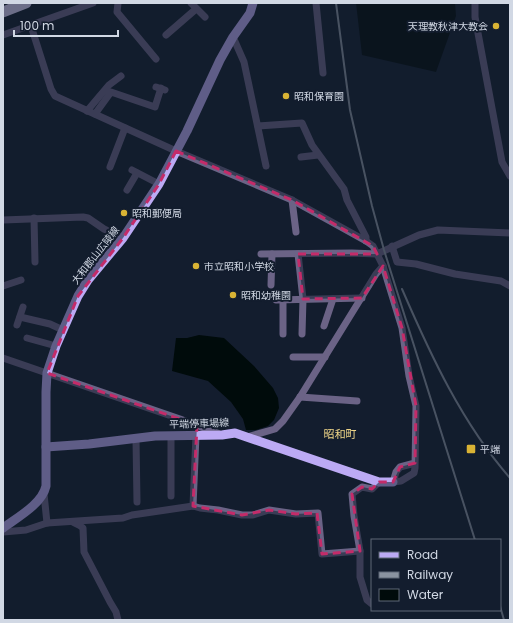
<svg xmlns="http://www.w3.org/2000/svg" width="513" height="623" viewBox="0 0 513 623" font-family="Poppins,'Noto Sans JP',sans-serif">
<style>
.water{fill:#000b0b}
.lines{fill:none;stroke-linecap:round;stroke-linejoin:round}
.minor{stroke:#6b6386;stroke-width:7}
.major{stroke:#bcaaf4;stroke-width:9}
.highway{stroke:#d9d1f5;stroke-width:11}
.rail{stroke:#8a93a0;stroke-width:2}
.marked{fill:none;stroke:#c42b69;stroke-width:3;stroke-dasharray:8 5;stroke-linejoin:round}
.poi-dot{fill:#d9b334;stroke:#131d2e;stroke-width:1.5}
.labels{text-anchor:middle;stroke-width:4;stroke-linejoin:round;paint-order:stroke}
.poi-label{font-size:10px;fill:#d1d8e4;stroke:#131d2e;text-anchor:start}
.street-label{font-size:10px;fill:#d1d8e4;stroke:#131d2e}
.neighbourhood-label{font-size:11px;fill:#eed588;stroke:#131d2e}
</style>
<rect width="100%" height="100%" fill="#131d2e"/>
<g class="water">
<path d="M356,3H455L456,16L436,72L362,55Z"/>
<path d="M199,335L224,338L254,366L273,388L278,398L279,408L274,420L268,426L256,430H246L243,419L231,402L208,381L172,371L176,338H187Z"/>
</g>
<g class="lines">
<g class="minor">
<path d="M118,3L117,12L156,59"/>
<path d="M191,3L205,17"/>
<path d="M316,3L323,73"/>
<path d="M475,3V17L502,162L510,176"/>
<path d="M31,26L51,89L55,96L176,151L292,200L366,241L373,246L383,266L402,328L409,376L416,406L415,468L414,473L401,481L393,482L396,472L400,467L415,463"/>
<path d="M3,35L93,3"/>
<path d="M166,35L196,9"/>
<path d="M233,37L244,62L266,166"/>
<path d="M156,87L165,90"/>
<path d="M87,111L109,85L121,76"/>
<path d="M95,114L111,92L155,107L161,88"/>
<path d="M258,126L302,123L312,145L344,189L347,200L366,237V241"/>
<path d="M301,157L318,155"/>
<path d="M110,167L125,128"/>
<path d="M132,170L159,184"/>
<path d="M127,190L137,173"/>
<path d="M292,200L296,232"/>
<path d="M34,218L35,262"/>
<path d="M3,220L83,217L88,218L104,229L123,238"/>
<path d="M392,246L397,262L416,264L455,274L501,281L510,286"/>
<path d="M261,254L352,253L377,254L419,235L438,230L510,233"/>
<path d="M298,254L303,299L302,334"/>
<path d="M271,285L272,254"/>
<path d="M3,286L21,280"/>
<path d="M276,300L362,298"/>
<path d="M20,317L50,324L63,330"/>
<path d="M17,325L23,307"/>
<path d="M324,326L333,299"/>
<path d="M283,334V300"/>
<path d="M27,338L56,346"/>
<path d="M293,357H325"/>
<path d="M3,358L180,419L220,434"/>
<path d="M300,397L357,401"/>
<path d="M247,437L275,429L283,421L300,397L376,274L383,266"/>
<path d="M136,439L137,502"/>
<path d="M44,494L47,523"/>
<path d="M171,496V436"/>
<path d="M193,506L196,435"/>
<path d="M73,522L79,525L83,528L84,552L110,602L116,612L118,620"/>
<path d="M3,532L26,530L47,523L123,518L132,515L193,506L200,508L218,510L242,515H253L269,510L296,514L318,513L322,554L360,551"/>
<path d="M372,604L367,600L360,577V551L354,516L352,494L362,487L372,489L379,482"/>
</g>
<g class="major">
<path d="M46,447L89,444L155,436L222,435L235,433L379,482H393"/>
<path d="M3,528C18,517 42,504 46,486V392L47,373L56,346L78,296L88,280L123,238L159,184L187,131L220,60L233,37L250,13L253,3"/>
</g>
<path class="highway" d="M3,12L26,3"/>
<g class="rail">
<path d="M336,3L350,110L372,206L384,250L475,540"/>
<path d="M402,289C431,356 462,423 510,478"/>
<path d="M500,606L504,620"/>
</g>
</g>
<path d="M0 0H513V623H0ZM176,151L292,200L373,246L377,254H298L303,299L362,298L383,266L402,328L416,406L415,463L400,467L393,482H379L372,489L362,487L352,494L360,551L322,554L317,513L296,514L269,510L242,515L193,506L197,425L47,373L78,296L123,238L159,184Z" fill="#131d2e" fill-opacity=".55" fill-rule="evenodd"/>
<path class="marked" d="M176,151L292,200L373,246L377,254H298L303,299L362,298L383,266L402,328L416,406L415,463L400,467L393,482H379L372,489L362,487L352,494L360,551L322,554L317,513L296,514L269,510L242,515L193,506L197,425L47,373L78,296L123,238L159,184Z"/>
<g class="poi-dot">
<circle cx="496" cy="26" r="4"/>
<circle cx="286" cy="96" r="4"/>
<circle cx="124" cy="213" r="4"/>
<circle cx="196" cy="266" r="4"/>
<circle cx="233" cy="295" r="4"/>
<rect x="466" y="444" width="10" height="10" rx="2"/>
</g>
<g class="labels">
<g class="poi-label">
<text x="488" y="30" text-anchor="end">天理教秋津大教会</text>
<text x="294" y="100">昭和保育園</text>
<text x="132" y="217">昭和郵便局</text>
<text x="204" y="270">市立昭和小学校</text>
<text x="241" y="299">昭和幼稚園</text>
<text x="480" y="453">平端</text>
</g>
<g class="street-label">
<text transform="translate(95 255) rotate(-52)" y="4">大和郡山広陵線</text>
<text transform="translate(199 423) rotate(-2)" y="4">平端停車場線</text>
</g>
<g class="neighbourhood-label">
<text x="340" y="438">昭和町</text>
</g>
</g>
<rect width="513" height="623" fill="none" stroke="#d1d8e4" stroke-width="8"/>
<rect x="371" y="539" width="130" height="72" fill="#131d2e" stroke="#5f6877"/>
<rect x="379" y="552" width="20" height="6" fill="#bcaaf4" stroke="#5f6877"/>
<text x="407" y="559" font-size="12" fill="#d1d8e4">Road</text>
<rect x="379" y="572" width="20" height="6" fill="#8a93a0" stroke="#5f6877"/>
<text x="407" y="579" font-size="12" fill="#d1d8e4">Railway</text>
<rect x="379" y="589" width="20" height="12" fill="#000b0b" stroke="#5f6877"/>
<text x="407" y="599" font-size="12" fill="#d1d8e4">Water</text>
<path d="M14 30v6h104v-6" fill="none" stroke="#d1d8e4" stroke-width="2"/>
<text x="20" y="30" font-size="12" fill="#d1d8e4" stroke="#131d2e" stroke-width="3" paint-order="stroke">100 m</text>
</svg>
